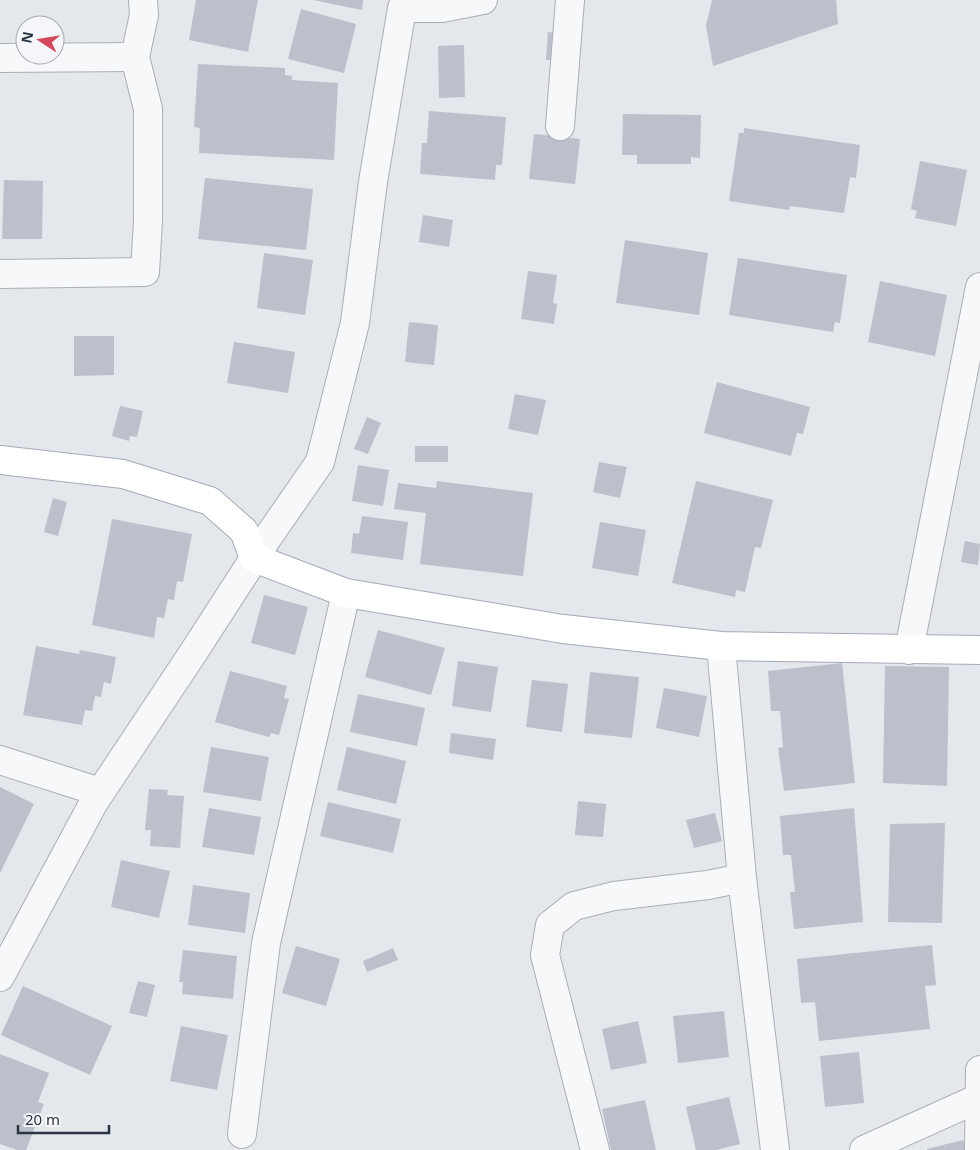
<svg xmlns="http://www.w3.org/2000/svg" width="980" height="1150" viewBox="0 0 980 1150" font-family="'Noto Sans',sans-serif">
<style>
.building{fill:#bbc0ca}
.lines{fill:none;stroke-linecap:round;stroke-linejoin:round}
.minor-casing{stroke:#a9aeb7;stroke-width:30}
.major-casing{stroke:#a3abb8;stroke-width:30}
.minor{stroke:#f7f8fa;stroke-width:28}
.major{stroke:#fff;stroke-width:28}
</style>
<rect width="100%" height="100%" fill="#e4e7ec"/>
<g class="building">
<path d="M196,0H258L248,52L189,40Z"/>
<path d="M313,0H363L362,10Z"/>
<path d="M712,0H836L838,24L713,66L706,26Z"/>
<path d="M301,9L356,24L344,73L288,59Z"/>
<path d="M548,32L563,34L560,61L546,60Z"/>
<path d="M464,45L465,97L439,98L438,46Z"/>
<path d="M198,64L285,68V75L292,76V80L338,83L334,160L199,153L200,128L194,127Z"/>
<path d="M429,111L506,117L502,165H496L495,180L420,174L422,143H427Z"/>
<path d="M623,114L701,115L700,158L691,157V164H637V155H622Z"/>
<path d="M744,128L860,145L856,178L850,177L844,213L790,206L789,210L729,201L739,133H744Z"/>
<path d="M534,134L580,139L575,184L529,179Z"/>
<path d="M920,161L967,170L956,226L915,218L917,211L911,209Z"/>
<path d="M205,178L313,189L306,250L198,239Z"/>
<path d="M4,180L43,181L42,239H2Z"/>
<path d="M423,215L453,220L449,247L419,242Z"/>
<path d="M625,240L708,253L699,315L616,303Z"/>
<path d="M264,253L313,260L305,315L257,308Z"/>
<path d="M738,258L847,275L840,323L835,322L833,332L729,315Z"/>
<path d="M528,271L557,275L553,303L557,304L554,324L521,319Z"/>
<path d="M880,281L947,295L935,356L868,342Z"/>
<path d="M409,322L438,325L434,365L405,362Z"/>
<path d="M74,336H114V375L74,376Z"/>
<path d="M234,342L295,352L288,393L227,383Z"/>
<path d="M717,382L810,407L803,434L797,433L791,456L704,433Z"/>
<path d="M515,394L546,400L538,435L508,429Z"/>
<path d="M120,406L143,411L137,437L130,436L129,441L112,436Z"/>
<path d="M367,417L381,423L368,454L354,449Z"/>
<rect x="415" y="446" width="33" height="16"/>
<path d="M599,462L627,467L620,498L593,492Z"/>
<path d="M358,465L389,470L383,506L352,501Z"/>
<path d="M437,481L533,493L523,576L420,564L426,513L394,509L398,483L436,488Z"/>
<path d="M696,481L773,500L761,548L755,547L745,592L736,590L735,597L672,583Z"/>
<path d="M53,498L67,502L58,536L44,532Z"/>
<path d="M362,516L408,522L403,560L351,553L353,533L359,534Z"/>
<path d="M112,519L192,534L183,582L177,581L174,600L168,599L164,618L157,617L154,638L92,625Z"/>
<path d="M600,522L646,530L638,576L592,568Z"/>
<path d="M965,541L980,544L978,565L961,562Z"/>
<path d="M264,595L308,607L295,655L251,643Z"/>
<path d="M378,630L445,648L431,695L365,677Z"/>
<path d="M36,646L79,654L80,650L116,657L111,684L104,682L101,697L95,696L92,711L85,710L82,725L23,715Z"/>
<path d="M458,661L498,667L491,712L452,706Z"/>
<path d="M842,663L855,783L784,791L778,748L783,747L780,711H771L768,671Z"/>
<path d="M885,666L949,667L947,786L883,783Z"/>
<path d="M230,671L287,686L284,698L289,699L279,735L271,733L269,737L215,722Z"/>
<path d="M590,672L639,677L632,738L584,733Z"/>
<path d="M532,680L568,684L562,732L526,727Z"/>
<path d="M664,688L707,696L699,737L656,728Z"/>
<path d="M358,694L425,708L417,746L350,732Z"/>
<path d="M451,733L496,739L493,760L449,753Z"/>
<path d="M211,747L269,757L261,801L203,792Z"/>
<path d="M347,747L406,761L396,804L337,790Z"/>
<path d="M0,787L34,804L0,873Z"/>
<path d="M149,789L168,790L167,795L184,796L180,848L150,846L151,830H145Z"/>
<path d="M578,801L606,804L603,837L575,835Z"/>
<path d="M328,802L401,819L393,853L320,836Z"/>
<path d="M209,808L261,817L254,855L202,847Z"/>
<path d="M854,808L863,922L794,929L790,892H795L791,855H783L780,816Z"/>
<path d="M715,813L722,841L694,848L686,820Z"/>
<path d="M945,823L942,923L888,922L890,824Z"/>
<path d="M121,860L170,871L159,918L111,907Z"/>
<path d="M193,885L250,893L245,933L188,925Z"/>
<path d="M932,945L936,985L925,986L930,1029L819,1041L815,1002L801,1003L797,959Z"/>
<path d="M296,946L340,959L326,1006L282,993Z"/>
<path d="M393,948L398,960L367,972L363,961Z"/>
<path d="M183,950L237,956L233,999L182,994L183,982H179Z"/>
<path d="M138,981L155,985L147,1017L129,1013Z"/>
<path d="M23,986L112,1026L90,1075L1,1035Z"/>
<path d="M724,1011L729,1057L678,1063L673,1016Z"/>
<path d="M638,1021L647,1063L611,1070L602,1029Z"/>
<path d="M181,1026L228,1035L217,1090L170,1081Z"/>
<path d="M859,1052L864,1103L825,1107L820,1056Z"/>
<path d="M0,1054L49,1073L38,1102L44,1104L26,1150H17L0,1144Z"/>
<path d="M729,1097L740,1144L716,1150H696L686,1107Z"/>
<path d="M645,1100L656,1150H611L602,1109Z"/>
<path d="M963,1140L966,1150H927V1149Z"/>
</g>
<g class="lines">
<g class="minor-casing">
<g id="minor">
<path d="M0,58L135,57"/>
<path d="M560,126L570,0"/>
<path d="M0,274L145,272L148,221V109L135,57L144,15L143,0"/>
<path d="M721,646L742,878L775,1150"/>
<path d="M909,650L980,287"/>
<path d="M0,760L100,792"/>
<path d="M0,977L94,802L193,653L268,537L320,462L355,323L373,182L402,8H442L483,0"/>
<path d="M242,1134L266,943L346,593"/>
<path d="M595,1150L545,955L550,925L574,906L614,896L708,885L742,878"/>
<path d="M864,1150L979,1098"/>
<path d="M979,1150L980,1070"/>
</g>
</g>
<g class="major-casing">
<path id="major" d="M0,460L123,474L210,501L244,531L254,558L346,593L563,629L721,646L980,650"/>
</g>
<use href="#minor" class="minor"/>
<use href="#major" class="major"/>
</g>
<g transform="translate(40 40) rotate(282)"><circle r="24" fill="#f4f6f9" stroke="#a4a8b1"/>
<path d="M0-4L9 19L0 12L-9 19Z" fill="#d1495b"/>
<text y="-8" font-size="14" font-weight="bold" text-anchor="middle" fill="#2b3445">N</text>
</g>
<path d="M18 1125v8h91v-8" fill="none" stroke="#2b3445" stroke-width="2.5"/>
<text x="25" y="1125" font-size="15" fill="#2b3445" stroke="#f4f6f9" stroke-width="4" paint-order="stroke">20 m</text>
</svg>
